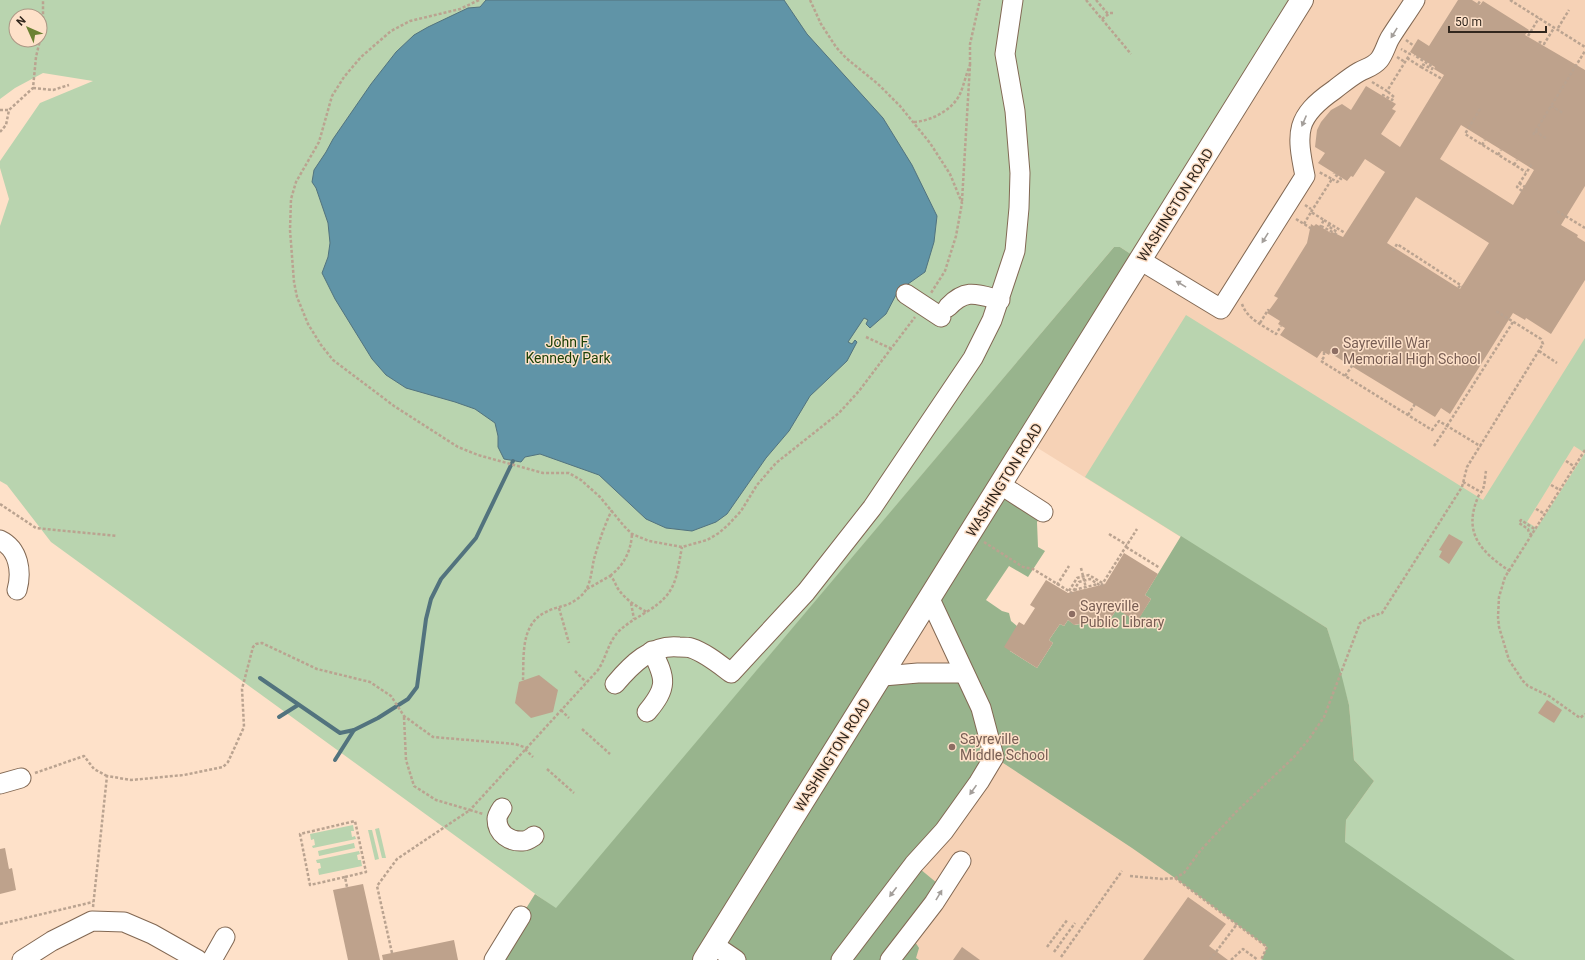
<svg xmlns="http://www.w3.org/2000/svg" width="1585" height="960" viewBox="0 0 1585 960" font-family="Roboto,sans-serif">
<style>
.built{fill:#f6d2b6}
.green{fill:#b9d4af;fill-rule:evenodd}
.forest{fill:#98b48d;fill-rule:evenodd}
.water{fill:#6094a7;stroke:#52737e}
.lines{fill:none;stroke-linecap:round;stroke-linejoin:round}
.stream{stroke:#52737e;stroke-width:4}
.building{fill:#bea28c;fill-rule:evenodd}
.minor-casing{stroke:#826853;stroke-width:21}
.major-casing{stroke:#826853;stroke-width:24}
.path{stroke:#baa390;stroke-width:2.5;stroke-dasharray:3 2;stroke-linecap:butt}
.minor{stroke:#fff;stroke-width:19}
.major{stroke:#fff;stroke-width:22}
.oneway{fill:#a39e9a}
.education-dot{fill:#8d6e63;stroke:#fee1c9;stroke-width:1.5}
.labels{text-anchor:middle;stroke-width:3;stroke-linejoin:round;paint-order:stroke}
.street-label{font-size:14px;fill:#32271e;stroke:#fee1c9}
.park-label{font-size:14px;fill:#1c4007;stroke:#fee1c9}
.education-label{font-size:14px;fill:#785e54;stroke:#fee1c9;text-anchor:start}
</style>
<rect width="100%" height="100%" fill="#fee1c9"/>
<path class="built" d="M1302,0H1585V960H704L935,590L1289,894L1374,781L1354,760L1327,628L1028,442Z"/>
<g class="green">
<path d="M0,0H1302L1140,260L1120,247H1114L556,909L51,542L7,485L0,481V226L9,199L0,168V161L40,103L93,81L43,73L15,88L0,99ZM16,16H40V40H16Z"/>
<path d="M1186,315L1483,500L1585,338V960H1261L1345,842L1346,820L1374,781L1354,760L1349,705L1327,628L1085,477ZM1574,446L1585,453L1537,528L1527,522Z"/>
<path d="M353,825L354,831H351L352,837L355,836L356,839L313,848L312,846L315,845L314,839L311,840L310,834Z"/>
<path d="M379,828L386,858H382L375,829Z"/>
<path d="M368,830H372L379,859L375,860Z"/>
<path d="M354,843L355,848L319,856L318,851Z"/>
<path d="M359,851L360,854L357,855L358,860H361L362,866L319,875L318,869L321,868L320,863H317L316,860Z"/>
</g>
<path class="forest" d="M1114,247H1120L1140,260L1001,484L1043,512L1037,522L1038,547L1045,551L1028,577L1009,566L986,600L1002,611L1009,613L1011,621L1017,626L1016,637L1010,651L1037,668L1053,643L1049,640L1060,624L1064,626L1068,620L1075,625L1111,618L1117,609L1137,621L1151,599L1145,595L1181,536L1327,628L1341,673L1349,705L1354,760L1374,781L1346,820L1345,842L1515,960H1263L1262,959L1267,947L1175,878L1132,848L994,757L914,864L943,888L910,934L919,948L916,958L919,960H494L535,894L556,908ZM930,599L963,673L883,675Z"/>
<path class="water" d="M486,0H784L807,34L883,118L912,165L937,216L934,242L925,272L898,291L886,314L870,328L866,324L868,320L864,318L848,342L852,344L855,340L857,342L847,361L810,396L789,431L766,458L727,514L716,522L692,531L666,528L646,519L599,475L540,454L525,457L521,462L504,459L498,447V436L495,423L475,409L455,402L406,388L386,375L372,359L335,299L322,273L328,257L330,243L328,223L316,188L312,182L314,170L326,152L333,139L371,84L396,52L414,35L428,27L468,8L480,7Z"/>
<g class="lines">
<g class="stream">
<path d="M260,678L340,733L354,730L378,718L408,699L417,687L426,619L431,599L441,579L476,538L513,461"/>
<path d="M279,717L298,705"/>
<path d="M335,760L354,730"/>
</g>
</g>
<g class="building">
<path d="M1458,0H1472L1480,5L1483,1L1529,30L1525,35L1585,70V186L1561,225L1578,235L1577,237L1585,242V280L1551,334L1526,318L1525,320L1513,313L1450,414L1441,408L1435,417L1330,353L1329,355L1322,351L1317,358L1280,335L1285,328L1278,324L1280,321L1267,313L1278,298L1274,296L1307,243L1311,224L1314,226L1316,224L1331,233L1332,232L1343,237L1385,172L1365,159L1353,177L1351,176L1347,181L1318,163L1325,153L1315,147L1317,130L1321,122L1331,110L1342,104L1351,110L1366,86L1396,104L1392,109L1396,111L1381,134L1400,147L1444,75L1434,69L1435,67L1410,52L1418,39L1429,46ZM1461,125L1534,170L1513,205L1440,159ZM1416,197L1489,243L1460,289L1387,243Z"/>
<path d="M1449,534L1463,542L1449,564L1439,557L1442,551L1439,550Z"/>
<path d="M1124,553L1158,574L1145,595L1151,599L1137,622L1117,609L1111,618L1074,625L1068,620L1064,626L1060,624L1049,640L1053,643L1037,668L1004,647L1019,622L1024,625L1035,608L1030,605L1046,580L1068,593L1105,584Z"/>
<path d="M539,675L558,690L553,712L531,718L515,703L519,682Z"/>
<path d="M1547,700L1562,710L1554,723L1538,713Z"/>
<path d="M5,848L9,869L12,868L16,890L0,894V849Z"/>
<path d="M363,884L380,960H348L333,890Z"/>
<path d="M1188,897L1226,924L1209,946L1228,960H1143Z"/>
<path d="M454,940L458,960H383L382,955Z"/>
<path d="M962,947L980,960H953Z"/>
</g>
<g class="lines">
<g class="minor-casing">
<g id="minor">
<path d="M1140,260L1221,309L1305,176C1296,132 1295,117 1334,90C1342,84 1350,77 1359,72C1366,68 1373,67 1379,60C1384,54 1386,45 1390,38C1398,25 1407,13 1415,0"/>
<path d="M906,294L941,317"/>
<path d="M948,307C966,288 977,294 1000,300"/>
<path d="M1001,485L1043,512"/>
<path d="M0,540C19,549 22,572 17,590"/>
<path d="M883,676L918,673H963"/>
<path d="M615,684C631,665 651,644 679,647C683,647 688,647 691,648C706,653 719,664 731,673L806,592L872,508L973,358L992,320L1015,251L1019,208L1020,173L1015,111L1005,54L1013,0"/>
<path d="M647,712C668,687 666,679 652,651"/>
<path d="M0,784L21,778"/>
<path d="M502,808C500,811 497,816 497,819C497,834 510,842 523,841C527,841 531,838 534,836"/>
<path d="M714,945L736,960"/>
<path d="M22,960L52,941L92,921L124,922L152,934L198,960"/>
<path d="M212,960L225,937"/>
<path d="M494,960L521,916"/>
<path d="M841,960L914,864L944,831L979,782L994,757L981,708L930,599"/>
<path d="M890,960L934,903L961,861"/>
</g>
</g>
<g class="major-casing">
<path id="major" d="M704,960L1302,0"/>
</g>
<g class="path">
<path d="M479,0L460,9L410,21L391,31L361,57L344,77L332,96L319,142L296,182L291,199L290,230L294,282L297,297L308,324L321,345L333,360L394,406L458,447L478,455L543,473H569L581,480L600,497L624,526L632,534L649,541L682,547L707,540L719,533L729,524L741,511L757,485L776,463L839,413L859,391L915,317"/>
<path d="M810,0L821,24L836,47L846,58L878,84L900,106L930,143L950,174L962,203L956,236L945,271L931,293"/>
<path d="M1086,0L1131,54"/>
<path d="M1096,0L1108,14"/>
<path d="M1510,0L1585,47"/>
<path d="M1478,4L1481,0"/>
<path d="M1102,19L1110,13H1114"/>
<path d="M1558,28L1569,10"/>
<path d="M1528,36L1539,18"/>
<path d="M40,39L43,27V0"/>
<path d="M1406,40L1414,46"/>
<path d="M1539,43L1540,42L1544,44L1554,28"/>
<path d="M1397,57L1405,62"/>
<path d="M1407,58L1421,67L1422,64L1432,69L1433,67L1414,55"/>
<path d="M970,65V44L980,0"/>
<path d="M1421,67L1442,79"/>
<path d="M1372,82L1387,91L1410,54L1401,49"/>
<path d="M33,88L53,90L69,85"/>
<path d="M1383,96V95L1392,100L1394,97L1387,91"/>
<path d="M1551,106L1563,113"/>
<path d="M1480,109L1465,134L1526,172"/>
<path d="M0,110H9"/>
<path d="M914,122C930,121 952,111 960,94C964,85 966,74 970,65L962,201"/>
<path d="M1535,131L1547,139"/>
<path d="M0,132L6,125L9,110L33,88L36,57L40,40"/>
<path d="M1533,135L1585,51"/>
<path d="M1482,145L1485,140"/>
<path d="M1498,155L1501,150"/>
<path d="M1514,165L1517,160"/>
<path d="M1332,179L1337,182L1341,179L1334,174V173"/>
<path d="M1519,183L1525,187"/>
<path d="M1522,191L1517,187L1532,164"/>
<path d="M1305,205L1311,209"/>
<path d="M1557,211L1585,228"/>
<path d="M1311,212L1332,179L1319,172"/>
<path d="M1296,219L1312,229"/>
<path d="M1324,220L1345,233"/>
<path d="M1304,224L1311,212L1324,220L1320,227"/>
<path d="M1321,226L1336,234L1337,232L1328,226L1330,224"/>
<path d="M1393,251L1397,244L1462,286"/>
<path d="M1458,288L1461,285"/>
<path d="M1242,304C1247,319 1264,326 1276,334L1281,326"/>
<path d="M1260,323L1268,310L1269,311"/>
<path d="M866,337L892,349"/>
<path d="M1539,351L1557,363"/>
<path d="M1324,352V357L1321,361L1432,430L1439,421L1480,446L1543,344L1541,339L1496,311"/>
<path d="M1345,376L1352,366"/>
<path d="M1408,415L1415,404"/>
<path d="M1447,426L1513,322"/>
<path d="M1434,446L1446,428"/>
<path d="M1585,450L1505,577L1499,597L1498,617L1499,627L1509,660L1523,681L1528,686L1549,696L1580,718L1585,714"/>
<path d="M1566,461L1575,467"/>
<path d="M1486,471C1485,476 1485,484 1483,489C1482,492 1479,494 1478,497C1462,535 1483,553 1511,572"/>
<path d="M1463,482L1481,492"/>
<path d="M1551,485L1560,490"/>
<path d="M0,504L36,528L117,536"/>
<path d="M1536,509L1545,514"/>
<path d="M1109,534L1127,545"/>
<path d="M1532,535L1529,533L1528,529L1519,523L1521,520L1536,530"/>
<path d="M984,542L1023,567L1033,569L1072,593L1079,582L1090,579L1101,586L1137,529"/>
<path d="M1126,547L1160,568"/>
<path d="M1081,568L1086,588"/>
<path d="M610,576C624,565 631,551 632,534"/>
<path d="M1057,585L1069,566"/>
<path d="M587,589L610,576C615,580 615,585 619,590C625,599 637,607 647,612"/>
<path d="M1074,590L1098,584"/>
<path d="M1069,591L1077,578L1089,575L1104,584"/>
<path d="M631,603L634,619"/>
<path d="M559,608L569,643"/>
<path d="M575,671L586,682"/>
<path d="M523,680C524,657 520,624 546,612C553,608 561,607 569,604C575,601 584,595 587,588C591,580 592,568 594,559C599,542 604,526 612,510"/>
<path d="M561,710L569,718"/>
<path d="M404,717L406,760L414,786L436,800L470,810L598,670C606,658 608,643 618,632C627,623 637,618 648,611C677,593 676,578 682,547"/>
<path d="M582,729L610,754"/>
<path d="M525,749L533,757"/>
<path d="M547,769L574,793"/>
<path d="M35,773L84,756L94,769L107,776"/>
<path d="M1130,876L1162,879L1175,878L1184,873L1200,851L1236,812L1294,757L1309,739L1324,717L1360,623L1370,617L1382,613L1462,487L1467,467L1480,446"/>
<path d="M345,877L366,872L355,821L300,834L310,885L345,877L347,887"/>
<path d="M1175,878L1267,947L1261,960"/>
<path d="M93,907L107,776L131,780L184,775L223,767L228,762L244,727L242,689L253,647L256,644L262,643L317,669L370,682L391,696L404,716L433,737L515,744L527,748"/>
<path d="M0,924L93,902"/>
<path d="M1047,947L1068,919"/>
<path d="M1054,952L1075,923"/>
<path d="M392,953L377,886L397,859L470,810L483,814"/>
<path d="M1061,957L1122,871"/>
<path d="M1210,960L1237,924"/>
<path d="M1231,960L1243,949L1258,960"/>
</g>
<use href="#minor" class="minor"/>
<use href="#major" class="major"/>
</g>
<defs><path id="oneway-solid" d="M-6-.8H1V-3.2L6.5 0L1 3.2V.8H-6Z"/></defs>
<g class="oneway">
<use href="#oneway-solid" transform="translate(1394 33) rotate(122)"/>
<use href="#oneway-solid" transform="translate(1304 121) rotate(113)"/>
<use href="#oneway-solid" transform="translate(1265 238) rotate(122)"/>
<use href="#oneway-solid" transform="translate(1181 284) rotate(-149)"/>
<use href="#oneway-solid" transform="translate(973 790) rotate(125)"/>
<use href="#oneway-solid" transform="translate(893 892) rotate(127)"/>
<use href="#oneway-solid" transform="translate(939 895) rotate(-59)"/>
</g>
<g class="education-dot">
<circle cx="1335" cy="351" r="4"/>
<circle cx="1072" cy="614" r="4"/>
<circle cx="952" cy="747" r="4"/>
</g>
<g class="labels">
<g class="street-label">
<text transform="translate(1175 205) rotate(-58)" y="5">WASHINGTON ROAD</text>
<text transform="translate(1004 480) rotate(-58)" y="5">WASHINGTON ROAD</text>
<text transform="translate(832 755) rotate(-58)" y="5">WASHINGTON ROAD</text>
</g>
<g class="park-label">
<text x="568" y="347">John F.<tspan x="568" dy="16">Kennedy Park</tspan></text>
</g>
<g class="education-label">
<text x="1343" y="348">Sayreville War<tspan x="1343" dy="16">Memorial High School</tspan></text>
<text x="1080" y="611">Sayreville<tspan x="1080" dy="16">Public Library</tspan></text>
<text x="960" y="744">Sayreville<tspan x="960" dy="16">Middle School</tspan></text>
</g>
</g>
<g transform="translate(28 28) rotate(315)"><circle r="19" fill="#fee1c9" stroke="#ac9785"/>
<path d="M0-3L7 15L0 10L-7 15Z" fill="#6b8132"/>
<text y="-6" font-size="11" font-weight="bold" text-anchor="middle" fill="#32271e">N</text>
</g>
<path d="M1449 26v6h97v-6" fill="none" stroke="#32271e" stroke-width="2"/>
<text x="1455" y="26" font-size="12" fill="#32271e" stroke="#fee1c9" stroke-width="3" paint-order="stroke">50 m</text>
</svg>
